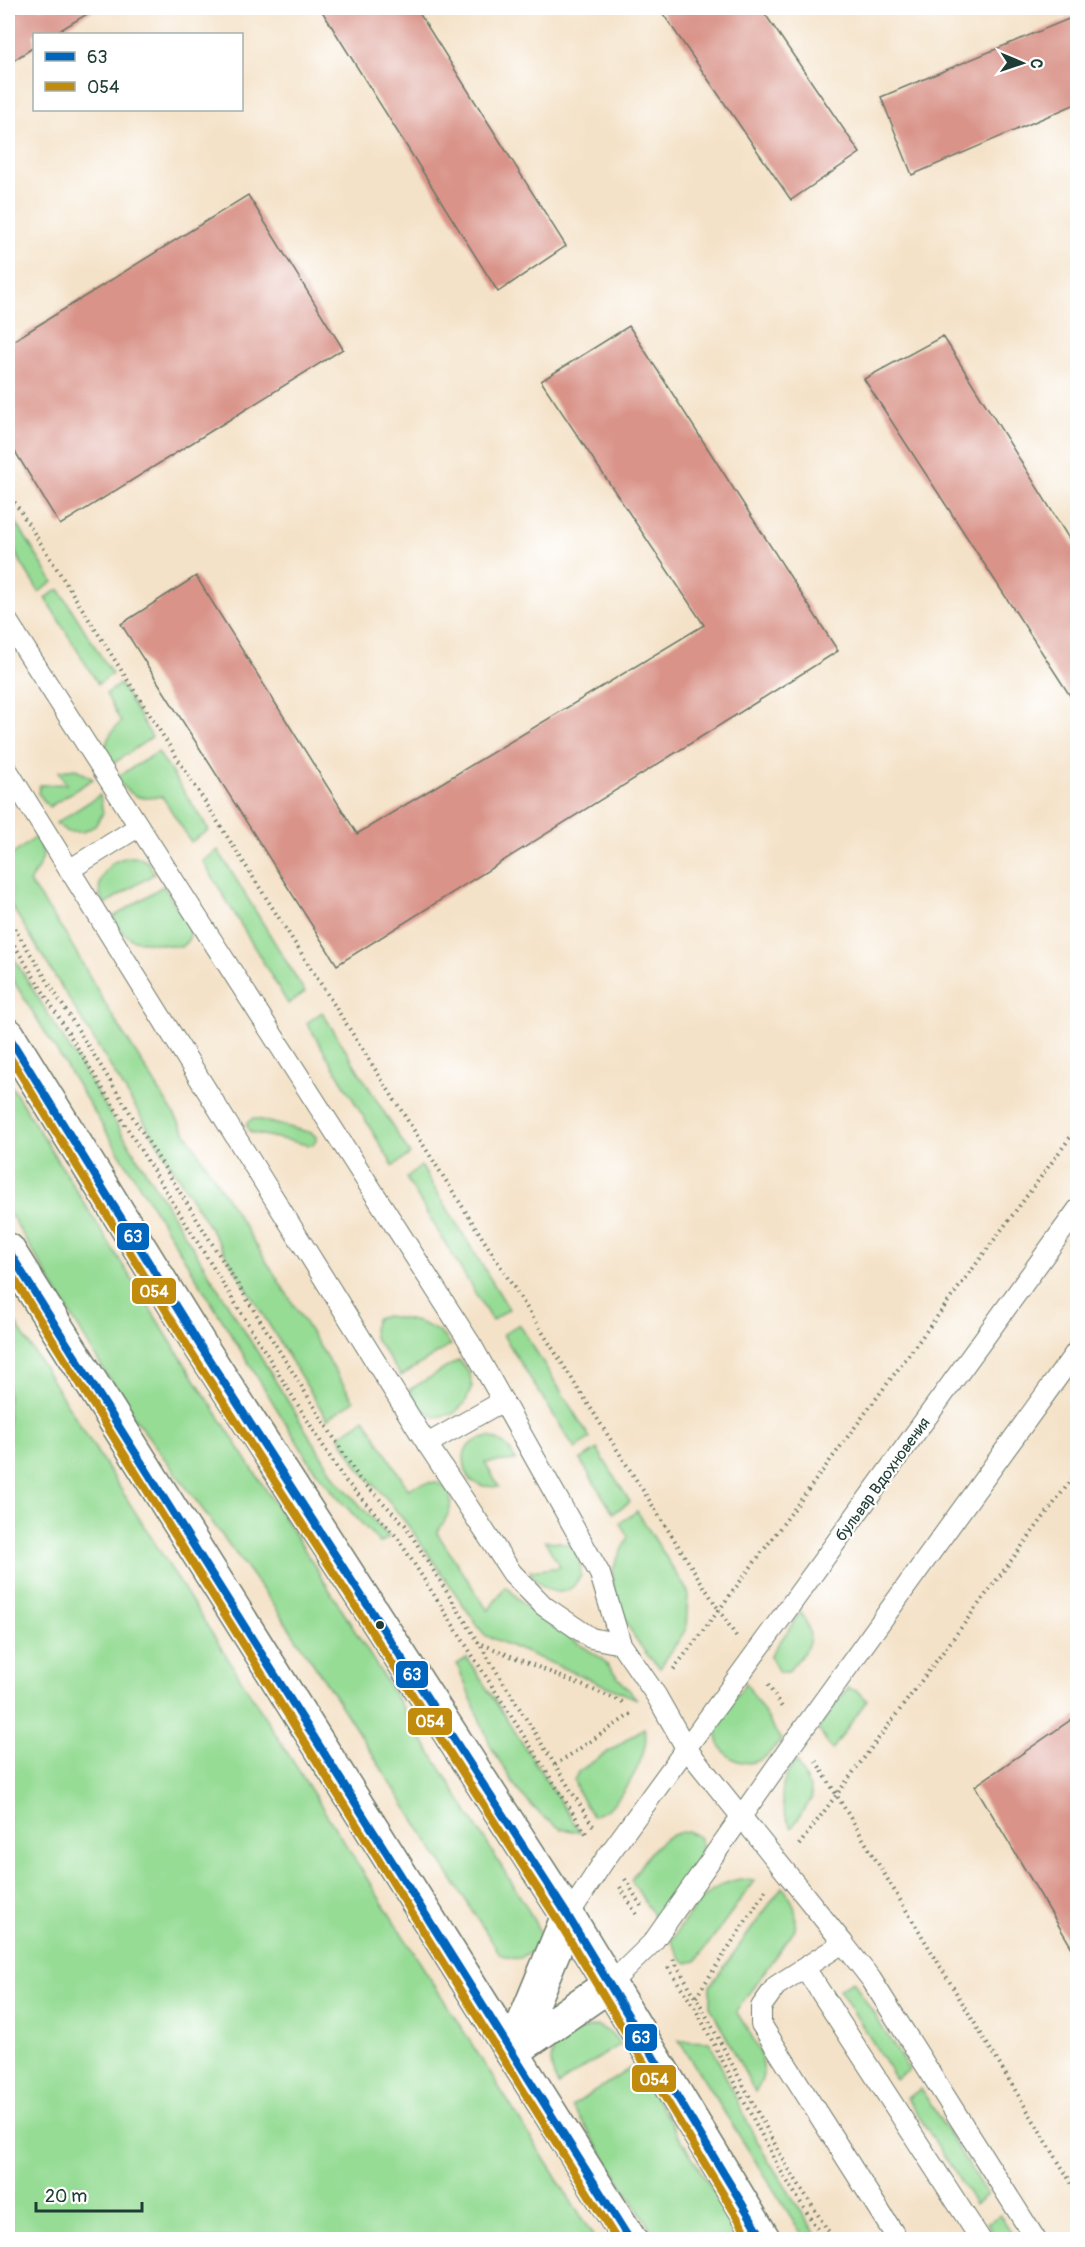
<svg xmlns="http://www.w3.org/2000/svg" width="1085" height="2247" viewBox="0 0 1085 2247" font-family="Pangolin,sans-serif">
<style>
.green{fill:#96dc95;stroke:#5a8c64;stroke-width:1.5}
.building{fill:#d99388}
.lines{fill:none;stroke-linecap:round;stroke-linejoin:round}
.lane-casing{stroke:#6a7768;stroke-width:22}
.primary-casing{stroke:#6a7768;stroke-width:36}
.path{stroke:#6a7768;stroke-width:4;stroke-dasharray:1.5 4.5;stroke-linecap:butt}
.lane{stroke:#fff;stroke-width:20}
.primary{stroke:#fff;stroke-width:33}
.bus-1-casing{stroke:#fff;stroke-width:12}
.bus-2-casing{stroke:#fff;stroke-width:12}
.bus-1{stroke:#0065bd;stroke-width:8}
.bus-2{stroke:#c18c0d;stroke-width:8}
.bus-dot{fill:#1f3d34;stroke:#fff;stroke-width:2}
.labels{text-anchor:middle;stroke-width:4.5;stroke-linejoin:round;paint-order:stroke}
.street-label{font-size:16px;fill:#1f3d34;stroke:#fff}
.line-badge{stroke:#fff;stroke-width:2}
.badge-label{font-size:16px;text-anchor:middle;font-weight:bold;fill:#fff}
</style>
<rect width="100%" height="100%" fill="#fff"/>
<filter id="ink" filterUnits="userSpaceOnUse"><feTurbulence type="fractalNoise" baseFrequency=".0167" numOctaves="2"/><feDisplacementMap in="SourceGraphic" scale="12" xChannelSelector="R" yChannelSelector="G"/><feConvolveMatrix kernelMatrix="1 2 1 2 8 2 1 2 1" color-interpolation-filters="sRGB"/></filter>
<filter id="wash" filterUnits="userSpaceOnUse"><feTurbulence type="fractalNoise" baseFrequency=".008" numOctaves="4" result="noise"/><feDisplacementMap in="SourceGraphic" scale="24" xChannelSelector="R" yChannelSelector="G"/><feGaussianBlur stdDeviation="1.35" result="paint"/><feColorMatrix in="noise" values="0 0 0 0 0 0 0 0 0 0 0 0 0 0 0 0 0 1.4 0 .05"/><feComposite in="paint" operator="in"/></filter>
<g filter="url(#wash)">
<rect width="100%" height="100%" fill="#f4e2c8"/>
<g class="green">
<path d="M8,509L53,582L39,592L8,541Z"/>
<path d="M59,589L112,674L98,684L45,598Z"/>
<path d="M120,684L152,737L108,767C101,750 107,734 121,722L106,694Z"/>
<path d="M158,752L209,830L191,842L162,796C137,802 131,795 115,778Z"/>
<path d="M76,769L93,779L49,807L38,793L40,785L66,784L59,771Z"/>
<path d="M100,795L103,813L95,826L83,832H67L56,823Z"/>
<path d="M36,837C50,856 40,865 29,882L65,933L110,1012L354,1401L327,1419L8,900V858Z"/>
<path d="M218,850L305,992L288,1004L203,861Z"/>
<path d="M139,857L149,863L154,874L105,904C92,887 104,863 124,858C129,857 135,857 139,857Z"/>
<path d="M163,886L190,927C191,937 188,942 181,947L133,940L122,932L112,918Z"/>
<path d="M8,949L336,1479L389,1537L380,1543L337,1497L312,1466L8,972Z"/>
<path d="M322,1012L410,1154L393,1166L307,1023Z"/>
<path d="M8,1081L169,1339L309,1557L526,1906L541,1934L539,1946C523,1958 518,1963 500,1954L335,1696L271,1601L124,1404L8,1210Z"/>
<path d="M253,1118L312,1133L317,1138L313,1145H308L250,1132L246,1124Z"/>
<path d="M421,1166L509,1309L492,1321L406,1178Z"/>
<path d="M8,1311L595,2239H8Z"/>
<path d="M386,1316C411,1320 436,1323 451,1345L401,1376L374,1337L373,1329L376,1319Z"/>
<path d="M519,1324L590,1438L575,1449L503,1335Z"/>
<path d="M459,1360L470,1374L472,1387L465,1403L453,1414L435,1417L421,1408L409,1390Z"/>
<path d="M365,1419L408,1489C426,1479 455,1477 450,1508C449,1516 441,1526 437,1533L488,1611L505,1587L508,1588L534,1615L601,1658L637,1699L484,1635L413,1532L388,1500L360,1470L339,1436Z"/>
<path d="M490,1437C503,1442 510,1447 515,1460L485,1463L499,1487L483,1486L469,1480C460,1455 461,1442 490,1437Z"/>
<path d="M597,1449L630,1502L613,1513L580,1460Z"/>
<path d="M637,1511L688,1592L686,1629L660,1668C637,1647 611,1604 613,1572C614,1561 623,1548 628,1537L620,1523Z"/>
<path d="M545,1541L560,1542L574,1547L580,1561L581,1576C578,1579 575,1586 571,1588C555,1599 537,1585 530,1571L560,1567Z"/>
<path d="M801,1612C819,1643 807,1647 788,1672H779L770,1656Z"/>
<path d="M467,1658L580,1832L561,1829L542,1816L518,1791L491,1747L457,1664Z"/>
<path d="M746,1683L781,1740C775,1747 769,1756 760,1760C741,1769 716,1754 717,1732C718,1714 736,1697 746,1683Z"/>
<path d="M848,1688L859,1692L867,1700L832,1750L818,1729Z"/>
<path d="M644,1728C653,1750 625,1793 609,1808C604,1812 597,1814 592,1816L578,1792L574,1780L579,1771Z"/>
<path d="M796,1761L810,1788L812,1798L792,1828C778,1807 778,1781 796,1761Z"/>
<path d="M688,1831L699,1837L703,1847L699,1859L655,1918L631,1880C646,1857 658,1834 688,1831Z"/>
<path d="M740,1879L754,1881L696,1961L687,1963L681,1959L671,1940C692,1912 703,1886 740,1879Z"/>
<path d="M782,1887C794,1900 798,1912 795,1929L736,2011C750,2035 777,2065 755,2092L710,2006V1986Z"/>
<path d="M853,1981L909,2070L896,2079L839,1989Z"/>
<path d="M598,2026L609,2032L620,2044L558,2085C539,2049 563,2031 598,2026Z"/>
<path d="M679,2041L710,2042L745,2118L765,2155L819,2239H805Z"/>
<path d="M635,2065L743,2239H657L572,2106Z"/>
<path d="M921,2089L987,2195L975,2204L907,2098Z"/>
<path d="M1000,2215L1016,2239H998L987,2223Z"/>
</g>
<g id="blocks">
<g class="building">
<path d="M8,8H97L54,34H34V47L8,64Z"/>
<path d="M320,8H416L566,246L498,292Z"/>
<path d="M659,8H761L860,153L791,200Z"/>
<path d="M1078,15V103L912,175L881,97Z"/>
<path d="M248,195L343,349L60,525L8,440V344Z"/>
<path d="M629,326L838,651L337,965L121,624L196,576L357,834L704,625L541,381Z"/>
<path d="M943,336L1078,553V708L864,379Z"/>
<path d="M1078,1715V1958L975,1786Z"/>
</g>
</g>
</g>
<g filter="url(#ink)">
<use href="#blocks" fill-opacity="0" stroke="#6a7768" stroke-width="1.5"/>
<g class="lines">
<g class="lane-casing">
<g id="lane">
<path d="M8,622L472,1346L600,1574L621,1644L656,1695L686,1748L843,1943L776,1986L761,2007V2024L898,2240"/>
<path d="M8,771L420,1433L512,1573L544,1606L591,1638L621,1644"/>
<path d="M69,870L138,827"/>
<path d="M427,1444L503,1401"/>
<path d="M568,1916L604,1861L768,1636L1078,1209"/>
<path d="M843,1943L871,1979L1036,2240"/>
<path d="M805,1968L981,2240"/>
<path d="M609,1985L653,1942L788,1750L1078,1349"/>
</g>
</g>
<g class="primary-casing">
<g id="primary">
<path d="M8,1035L201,1347L568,1916L764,2240"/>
<path d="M8,1250L630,2240"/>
<path d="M512,2052L568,1916"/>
<path d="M512,2052L609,1985"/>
</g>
</g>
<g class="path">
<path d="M8,492L719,1610L673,1670"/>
<path d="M8,918L359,1478L405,1525L595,1829"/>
<path d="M8,935L343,1478L397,1537L587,1835"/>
<path d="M736,1636L719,1610L1078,1127"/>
<path d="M477,1642L625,1703"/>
<path d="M768,1685L783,1709"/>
<path d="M816,1761L1078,2194"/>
<path d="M555,1765L634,1712"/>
<path d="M799,1845L1078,1471"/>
<path d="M625,1879L643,1909"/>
<path d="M620,1887L638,1917"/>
<path d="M673,1959L701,2006L785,2163L834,2240"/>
<path d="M668,1967L696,2010L779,2168L824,2240"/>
<path d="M696,1997L766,1890"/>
</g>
<use href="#lane" class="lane"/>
<use href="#primary" class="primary"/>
<g class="bus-1-casing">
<g id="bus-1">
<path d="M8,1035L201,1347L568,1916L764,2240"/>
<path d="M8,1250L630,2240"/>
</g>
</g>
<g class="bus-2-casing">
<g id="bus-2">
<path d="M8,1054L192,1353L559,1922L751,2240"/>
<path d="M8,1269L617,2240"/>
</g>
</g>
<use href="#bus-1" class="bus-1"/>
<use href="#bus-2" class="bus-2"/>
</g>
</g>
<circle class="bus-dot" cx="380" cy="1625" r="5"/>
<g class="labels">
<g class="street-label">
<text transform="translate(882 1479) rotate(-54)" y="6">бульвар Вдохновения</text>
</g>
</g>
<g class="line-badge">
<rect x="116" y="1222" width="34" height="29" rx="6" fill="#0065bd"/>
<rect x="131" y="1277" width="46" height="28" rx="6" fill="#c18c0d"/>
<rect x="395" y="1660" width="34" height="29" rx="6" fill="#0065bd"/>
<rect x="407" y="1707" width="46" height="29" rx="6" fill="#c18c0d"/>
<rect x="624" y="2023" width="34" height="29" rx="6" fill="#0065bd"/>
<rect x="631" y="2064" width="46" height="29" rx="6" fill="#c18c0d"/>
</g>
<g class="badge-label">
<text x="133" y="1242">63</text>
<text x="154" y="1297">054</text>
<text x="412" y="1680">63</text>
<text x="430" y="1727">054</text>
<text x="641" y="2043">63</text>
<text x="654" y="2085">054</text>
</g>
<rect width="1085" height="2247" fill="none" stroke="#fff" stroke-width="30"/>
<rect x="33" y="33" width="210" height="78" fill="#ffffff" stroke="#a5b1ae" stroke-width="1.5"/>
<rect x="45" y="52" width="30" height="9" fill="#0065bd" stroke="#a5b1ae" stroke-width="1.5"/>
<text x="87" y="63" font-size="18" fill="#1f3d34">63</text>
<rect x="45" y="82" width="30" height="9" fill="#c18c0d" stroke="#a5b1ae" stroke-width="1.5"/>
<text x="87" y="93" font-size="18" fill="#1f3d34">054</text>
<g transform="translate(1022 63) rotate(92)" stroke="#ffffff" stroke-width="4.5" paint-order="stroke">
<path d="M0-4.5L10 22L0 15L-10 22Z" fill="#1f3d34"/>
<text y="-9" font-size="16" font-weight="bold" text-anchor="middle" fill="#1f3d34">С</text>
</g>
<path d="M36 2202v9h106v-9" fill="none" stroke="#1f3d34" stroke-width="3"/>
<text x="45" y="2202" font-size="18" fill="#1f3d34" stroke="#ffffff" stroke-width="4.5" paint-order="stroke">20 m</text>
</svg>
